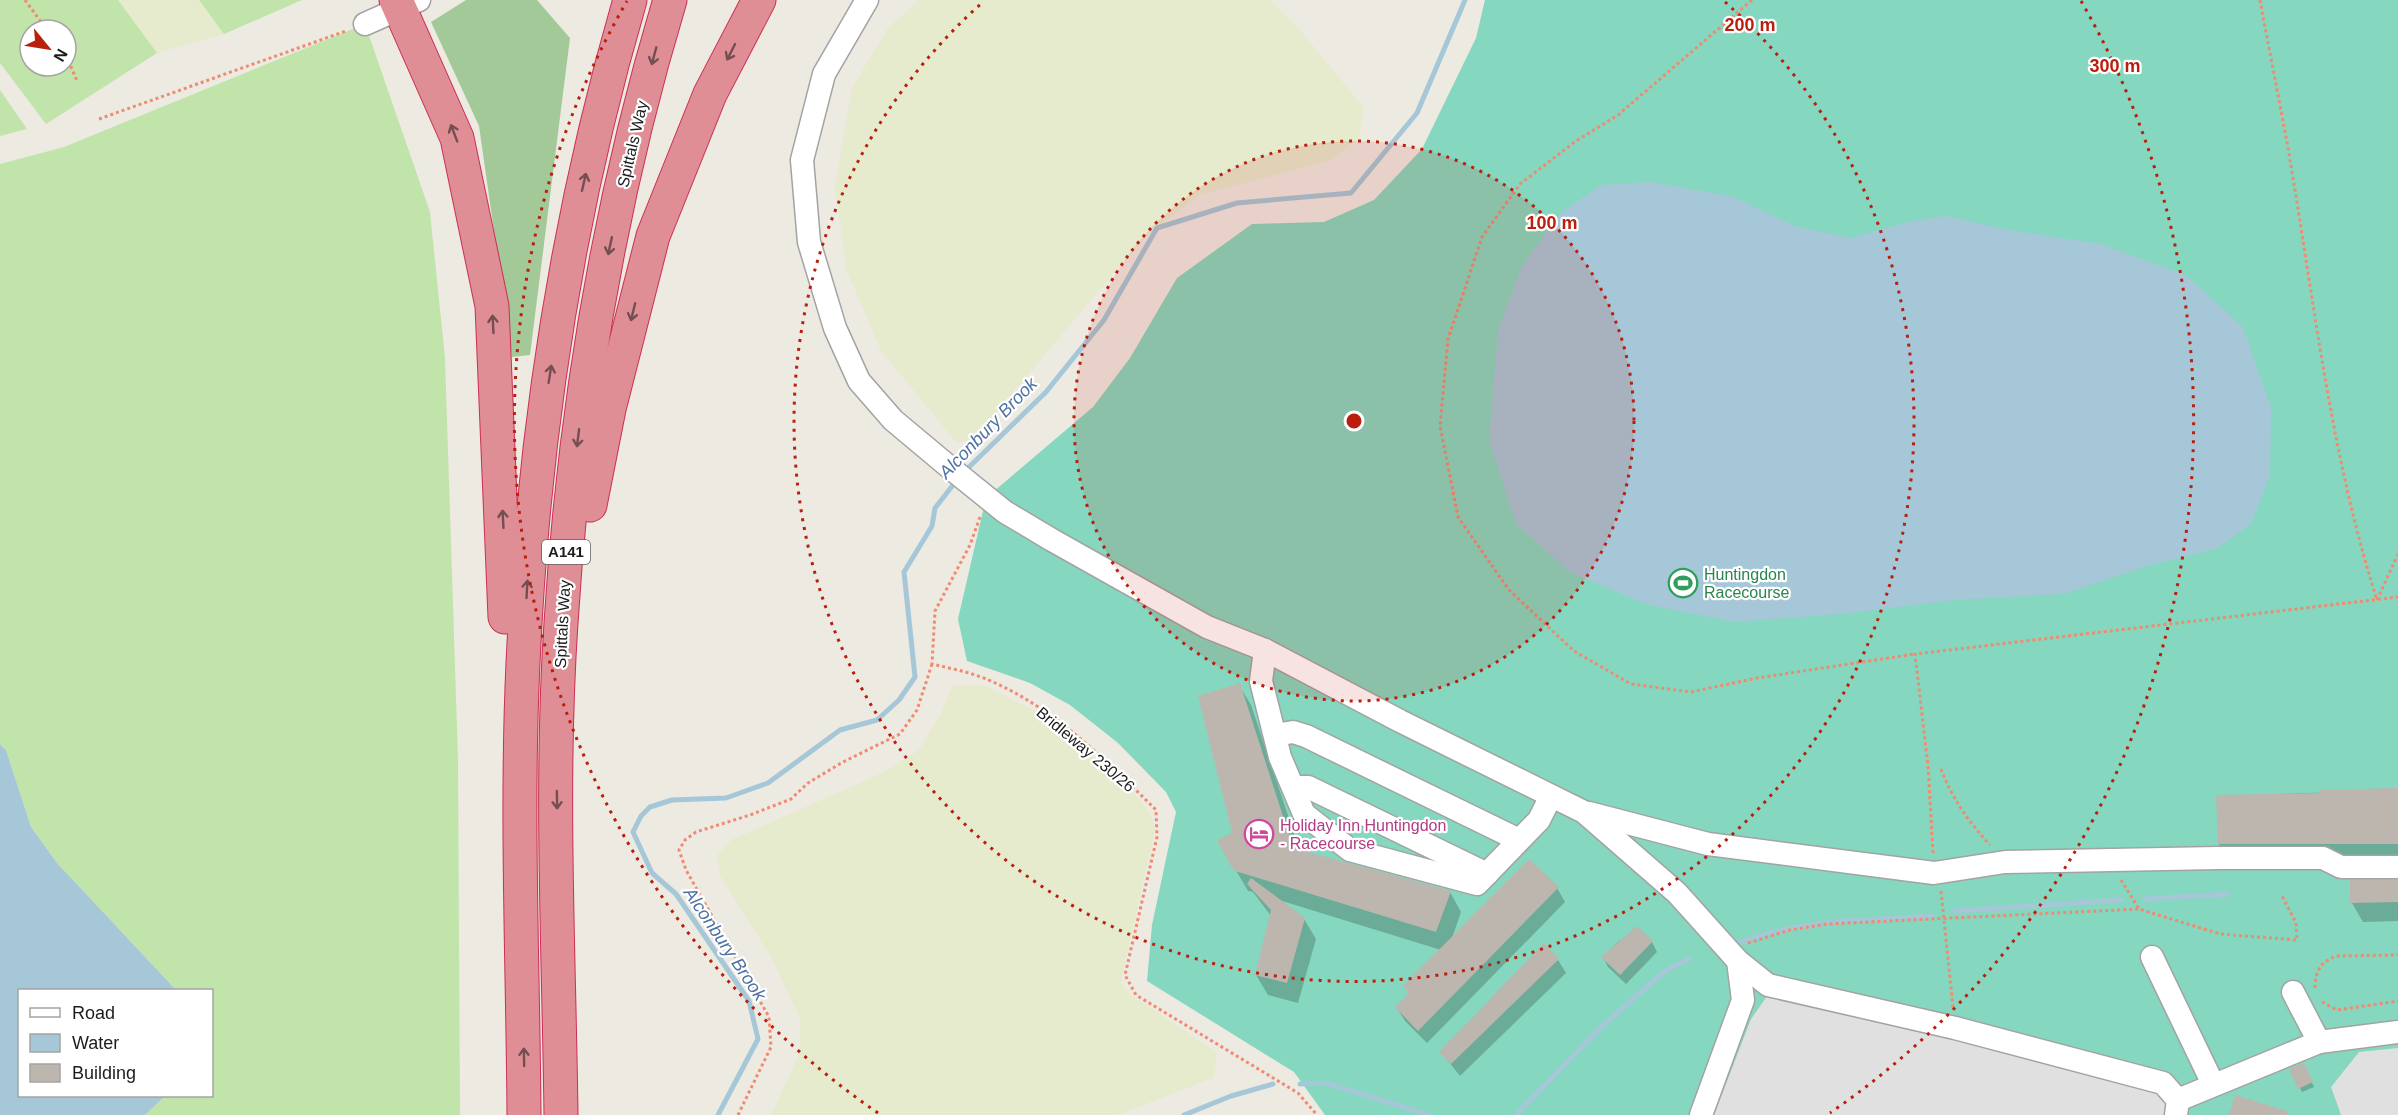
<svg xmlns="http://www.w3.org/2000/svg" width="2398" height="1115" viewBox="0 0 2398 1115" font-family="Helvetica,sans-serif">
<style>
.farmland{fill:#e6ebce}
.grass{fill:#c1e4ab;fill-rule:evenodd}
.forest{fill:#a3c999}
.pitch{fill:#85d7bf}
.parking{fill:#e0e0e0}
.water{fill:#a5c7d8}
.shadow{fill:#0003}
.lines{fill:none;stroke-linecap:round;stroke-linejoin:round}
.stream{stroke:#a5c7d8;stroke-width:5}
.building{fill:#bdb6af}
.minor-casing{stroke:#a3a3a3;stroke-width:25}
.highway-casing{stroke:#cb2f55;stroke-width:35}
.path{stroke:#f08a70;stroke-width:3;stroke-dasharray:3 3;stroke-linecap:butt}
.minor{stroke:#fff;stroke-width:22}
.highway{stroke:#e08e95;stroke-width:33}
.oneway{stroke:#744f52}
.ring{fill:none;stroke:#ba1e0d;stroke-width:3;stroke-dasharray:3 6}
.labels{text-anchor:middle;stroke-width:4.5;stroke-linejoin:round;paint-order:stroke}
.shield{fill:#fff;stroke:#606060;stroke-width:1.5}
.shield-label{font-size:15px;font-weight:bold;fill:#1c1c1c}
.street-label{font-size:16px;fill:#1c1c1c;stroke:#fff}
.leisure-label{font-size:16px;fill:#27864d;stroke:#fff;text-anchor:start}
.hotel-label{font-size:16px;fill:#b23c85;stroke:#fff;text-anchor:start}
.water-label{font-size:18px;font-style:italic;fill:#4f72a4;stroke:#fff}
.centre{fill:#ba1e0d;stroke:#fff;stroke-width:3}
.ring-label{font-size:18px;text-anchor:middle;font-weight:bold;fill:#ba1e0d;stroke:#fff;stroke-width:4.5;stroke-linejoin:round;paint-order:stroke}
</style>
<rect width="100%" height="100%" fill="#edeae2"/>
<g class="farmland">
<path d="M118,0H199L224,34L157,53Z"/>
<path d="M919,0H1270L1300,30L1364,108L1359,138L1331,160L1199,195L1142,240L972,441L956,442L881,351L846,269L835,185L852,88L888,28Z"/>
<path d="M953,685L987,686L1051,720L1098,759L1140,800L1151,815L1155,828L1152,844L1121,982L1130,994L1217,1052L1213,1078L1118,1115H771L800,1052V1018L771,957L720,876L717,856L731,840L884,772L919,750L940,715Z"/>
</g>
<g class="grass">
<path d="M0,0H118L157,53L46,124L0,63ZM30,30H66V66H30Z"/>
<path d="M199,0H302L224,34Z"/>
<path d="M365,24L430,212L445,358L458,759L460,1115H145L165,1096H212V990H176L57,863L31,827L6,750L0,744V164L64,147Z"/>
<path d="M0,90L27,129L0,136Z"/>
</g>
<path class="forest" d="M466,0H537L570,38L530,355L512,357L479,126L431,22Z"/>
<path class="pitch" d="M1485,0H2398V1115H1325L1294,1072L1147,981L1152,925L1176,812L1166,792L1118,743L1070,705L1030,683L967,661L958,619L986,498L1093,407L1130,358L1177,278L1252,224L1324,222L1374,200L1422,149L1476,38Z"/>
<g class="parking">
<path d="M1791,990L2162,1094L2167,1104L2165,1115H1714L1751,1019L1770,992Z"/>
<path d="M2398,1048V1115H2341L2331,1087L2359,1052Z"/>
</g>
<g class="water">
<path d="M1651,182L1731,196L1795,226L1850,238L1912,221L1946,216L2009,230L2101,244L2186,275L2243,327L2271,407L2270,476L2251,524L2216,549L2147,566L2064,594L1954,600L1843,614L1734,622L1645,604L1570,572L1516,524L1489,440L1498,330L1521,268L1560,213L1601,185Z"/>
<path d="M0,744L6,750L31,827L57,863L176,990H20V1096H165L145,1115H0Z"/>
</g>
<g class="shadow">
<path d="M1239,685L1251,705L1300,851L1450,892L1461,912L1452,938L1557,888L1565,902L1427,1043L1405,1021L1397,1008L1410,995L1405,986L1441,950L1279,900L1304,919L1316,939L1298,1003L1268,995L1256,975L1271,916L1253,892L1248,891L1219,841L1233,834Z"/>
<path d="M2398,790V873L2230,864L2219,844L2217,796Z"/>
<path d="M2398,882V921L2363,922L2352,903Z"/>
<path d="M1620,940L1622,943L1652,942L1657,952L1626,984L1608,967L1603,957Z"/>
<path d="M1558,960L1566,973L1460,1076L1441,1052Z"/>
<path d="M2306,1069L2314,1087L2302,1092L2300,1088Z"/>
</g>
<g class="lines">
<g class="stream">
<path d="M963,473L1046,392L1104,320L1157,228L1237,203L1351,193L1417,113L1465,0"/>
<path d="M2145,899L2228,894"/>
<path d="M1954,911L2121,900"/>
<path d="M1736,944C1799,919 1865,920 1932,916"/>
<path d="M1300,1084L1326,1083L1429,1115"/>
<path d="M718,1115L758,1039L749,1001L676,894L652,873L633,832L641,816L650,807L672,800L726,798L768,783L840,730L877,720L899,700L915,677L904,572L932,526L935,508L957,480"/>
<path d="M1184,1115L1231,1096L1273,1084"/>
<path d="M1516,1115L1600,1028L1665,971L1689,959"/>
</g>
</g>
<g class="building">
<path d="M1240,683L1289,835L1300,850L1451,891L1436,932L1235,871L1231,866L1217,840L1232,833L1198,696Z"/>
<path d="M2398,788V844H2218L2216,795L2319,793V790Z"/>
<path d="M1529,859L1559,887L1418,1031L1395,1007L1409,993L1403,986Z"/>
<path d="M1251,878L1305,918L1287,983L1255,975L1271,910L1247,884Z"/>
<path d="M2350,880H2398V902L2350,903Z"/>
<path d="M1637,926L1653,941L1620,975L1601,957Z"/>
<path d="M1544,943L1559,959L1451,1064L1439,1052Z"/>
<path d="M2304,1063L2313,1082L2298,1089L2289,1069Z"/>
<path d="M2235,1095L2287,1111V1115H2229Z"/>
</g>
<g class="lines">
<g class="minor-casing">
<g id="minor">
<path d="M867,0L824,74L802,160L809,242L835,328L859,381L893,420L948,466L1005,512L1052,540L1207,627L1265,650L1400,721L1584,812L1677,893L1738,961L1743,1000L1701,1115"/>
<path d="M365,24L419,0"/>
<path d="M1265,650L1261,681L1280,757L1304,814L1350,850L1477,884L1539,820L1551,796"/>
<path d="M1275,735L1293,732L1306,736L1519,840"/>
<path d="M1293,787H1308L1487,874"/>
<path d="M1589,813L1708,844L1934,873L2005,862L2218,858H2323L2341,867H2398"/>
<path d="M2152,957L2213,1084"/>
<path d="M1738,961L1768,985L1955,1028L2163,1083L2178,1100L2176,1115"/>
<path d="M2319,1042L2398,1032"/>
<path d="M2178,1100L2319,1042L2293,992"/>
</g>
</g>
<g class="highway-casing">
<g id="highway">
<path d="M396,0L457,138L492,306L505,617"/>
<path d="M590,505L609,409L653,236L710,94L759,0"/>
<path d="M524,1115C523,965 516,813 523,663C533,439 567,215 630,0"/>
<path d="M561,1115C559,951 550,786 561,623C574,413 609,202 670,0"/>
</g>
</g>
<g class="path">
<path d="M25,0L47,30"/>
<path d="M1752,0L1618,115L1576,141L1520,184L1482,237L1448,339L1440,426L1458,517L1509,590L1574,651L1631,684L1691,692L1757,678L1915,654"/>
<path d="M2260,0C2269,49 2279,99 2288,148C2314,299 2330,453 2377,600"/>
<path d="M66,55L77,81"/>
<path d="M99,119L346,31"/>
<path d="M980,517L970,545L935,611L932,664C948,668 965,671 981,677C1049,703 1105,759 1156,810L1157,837L1125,975L1136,995L1298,1093L1317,1115"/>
<path d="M2377,600L2398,554"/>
<path d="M1941,769C1953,800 1968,821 1990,845"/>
<path d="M1933,853L1928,766L1915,654L2398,597"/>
<path d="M2121,880L2139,909L2220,934L2297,940L2296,923L2281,894"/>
<path d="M1941,891L1953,1007"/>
<path d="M1748,943L1790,930L1827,924L2139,909"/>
<path d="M2315,988C2315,971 2321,961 2337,956L2398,955"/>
<path d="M2322,1002L2337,1010L2398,1001"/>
<path d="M738,1115L771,1047L769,1017L686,870L679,850L685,840L696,832L750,815L791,799L808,783L843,762L900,734L917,710L932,664"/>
</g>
<use href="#minor" class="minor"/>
<use href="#highway" class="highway"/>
</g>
<defs><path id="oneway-shaft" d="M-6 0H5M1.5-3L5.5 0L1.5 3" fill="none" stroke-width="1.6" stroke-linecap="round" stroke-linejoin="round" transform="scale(1.5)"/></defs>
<g class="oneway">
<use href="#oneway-shaft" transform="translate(731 52) rotate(117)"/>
<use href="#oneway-shaft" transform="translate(654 56) rotate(105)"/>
<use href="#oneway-shaft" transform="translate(454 133) rotate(-111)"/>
<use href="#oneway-shaft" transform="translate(584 182) rotate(-77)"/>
<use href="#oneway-shaft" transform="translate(610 246) rotate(102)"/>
<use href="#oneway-shaft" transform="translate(633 312) rotate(104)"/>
<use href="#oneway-shaft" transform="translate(493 324) rotate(-93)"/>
<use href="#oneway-shaft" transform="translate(550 374) rotate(-81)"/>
<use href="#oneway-shaft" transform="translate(578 438) rotate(97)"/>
<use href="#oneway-shaft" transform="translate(503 519) rotate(-93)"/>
<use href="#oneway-shaft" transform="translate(527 589) rotate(-87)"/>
<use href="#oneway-shaft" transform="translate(557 800) rotate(89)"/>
<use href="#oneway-shaft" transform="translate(524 1057) rotate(-91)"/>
</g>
<circle cx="1354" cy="421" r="280" fill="#ba1e0d" fill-opacity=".12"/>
<g class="ring">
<circle cx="1354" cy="421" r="280"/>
<path d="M1725 2A560 560 0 1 1 983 2"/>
<path d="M878 1113A840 840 0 0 1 627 1M2081 1A840 840 0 0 1 1830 1113"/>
</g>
<defs>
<g id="stadium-ring" transform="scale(1.5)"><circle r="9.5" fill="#fff" stroke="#2e9e5b" stroke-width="1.5"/><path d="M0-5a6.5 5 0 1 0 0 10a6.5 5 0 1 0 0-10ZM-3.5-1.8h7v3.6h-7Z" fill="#2e9e5b"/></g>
<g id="hotel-ring" transform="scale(1.5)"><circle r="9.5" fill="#fff" stroke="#d1479c" stroke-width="1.5"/><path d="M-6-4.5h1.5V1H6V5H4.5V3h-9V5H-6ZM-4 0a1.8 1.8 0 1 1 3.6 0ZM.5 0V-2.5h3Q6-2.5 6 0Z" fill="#d1479c"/></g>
</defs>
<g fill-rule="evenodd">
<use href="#stadium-ring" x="1683" y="583"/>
<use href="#hotel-ring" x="1259" y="834"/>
</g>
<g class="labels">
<rect class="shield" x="542" y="540" width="48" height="24" rx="4.5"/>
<g class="shield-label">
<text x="566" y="557">A141</text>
</g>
<g class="street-label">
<text transform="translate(632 144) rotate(-77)" y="6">Spittals Way</text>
<text transform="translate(562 624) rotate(-87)" y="6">Spittals Way</text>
<text transform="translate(1086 749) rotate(40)" y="6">Bridleway 230/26</text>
</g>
<g class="leisure-label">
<text x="1704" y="580">Huntingdon<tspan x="1704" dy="18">Racecourse</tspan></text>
</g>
<g class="hotel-label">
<text x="1280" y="831">Holiday Inn Huntingdon<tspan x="1280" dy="18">- Racecourse</tspan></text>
</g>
<g class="water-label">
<text transform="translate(988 428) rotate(-46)" y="6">Alconbury Brook</text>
<text transform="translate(725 944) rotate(56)" y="6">Alconbury Brook</text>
</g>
</g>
<circle cx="1354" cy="421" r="9" class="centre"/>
<g class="ring-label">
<text x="1750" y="31">200 m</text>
<text x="2115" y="72">300 m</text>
<text x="1552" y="229">100 m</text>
</g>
<rect x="18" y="989" width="195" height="108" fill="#ffffff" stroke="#a4a4a4" stroke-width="1.5"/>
<rect x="30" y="1008" width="30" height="9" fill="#ffffff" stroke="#a4a4a4" stroke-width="1.5"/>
<text x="72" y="1019" font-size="18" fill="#1c1c1c">Road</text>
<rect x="30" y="1034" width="30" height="18" fill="#a5c7d8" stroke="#a4a4a4" stroke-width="1.5"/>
<text x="72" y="1049" font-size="18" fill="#1c1c1c">Water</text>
<rect x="30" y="1064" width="30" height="18" fill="#bdb6af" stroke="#a4a4a4" stroke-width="1.5"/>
<text x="72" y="1079" font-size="18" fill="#1c1c1c">Building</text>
<g transform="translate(48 48) rotate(120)"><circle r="28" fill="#ffffff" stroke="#a4a4a4" stroke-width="1.5"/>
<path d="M0-4.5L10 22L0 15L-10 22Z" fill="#ba1e0d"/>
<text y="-9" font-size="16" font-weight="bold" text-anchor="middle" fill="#1c1c1c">N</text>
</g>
</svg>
